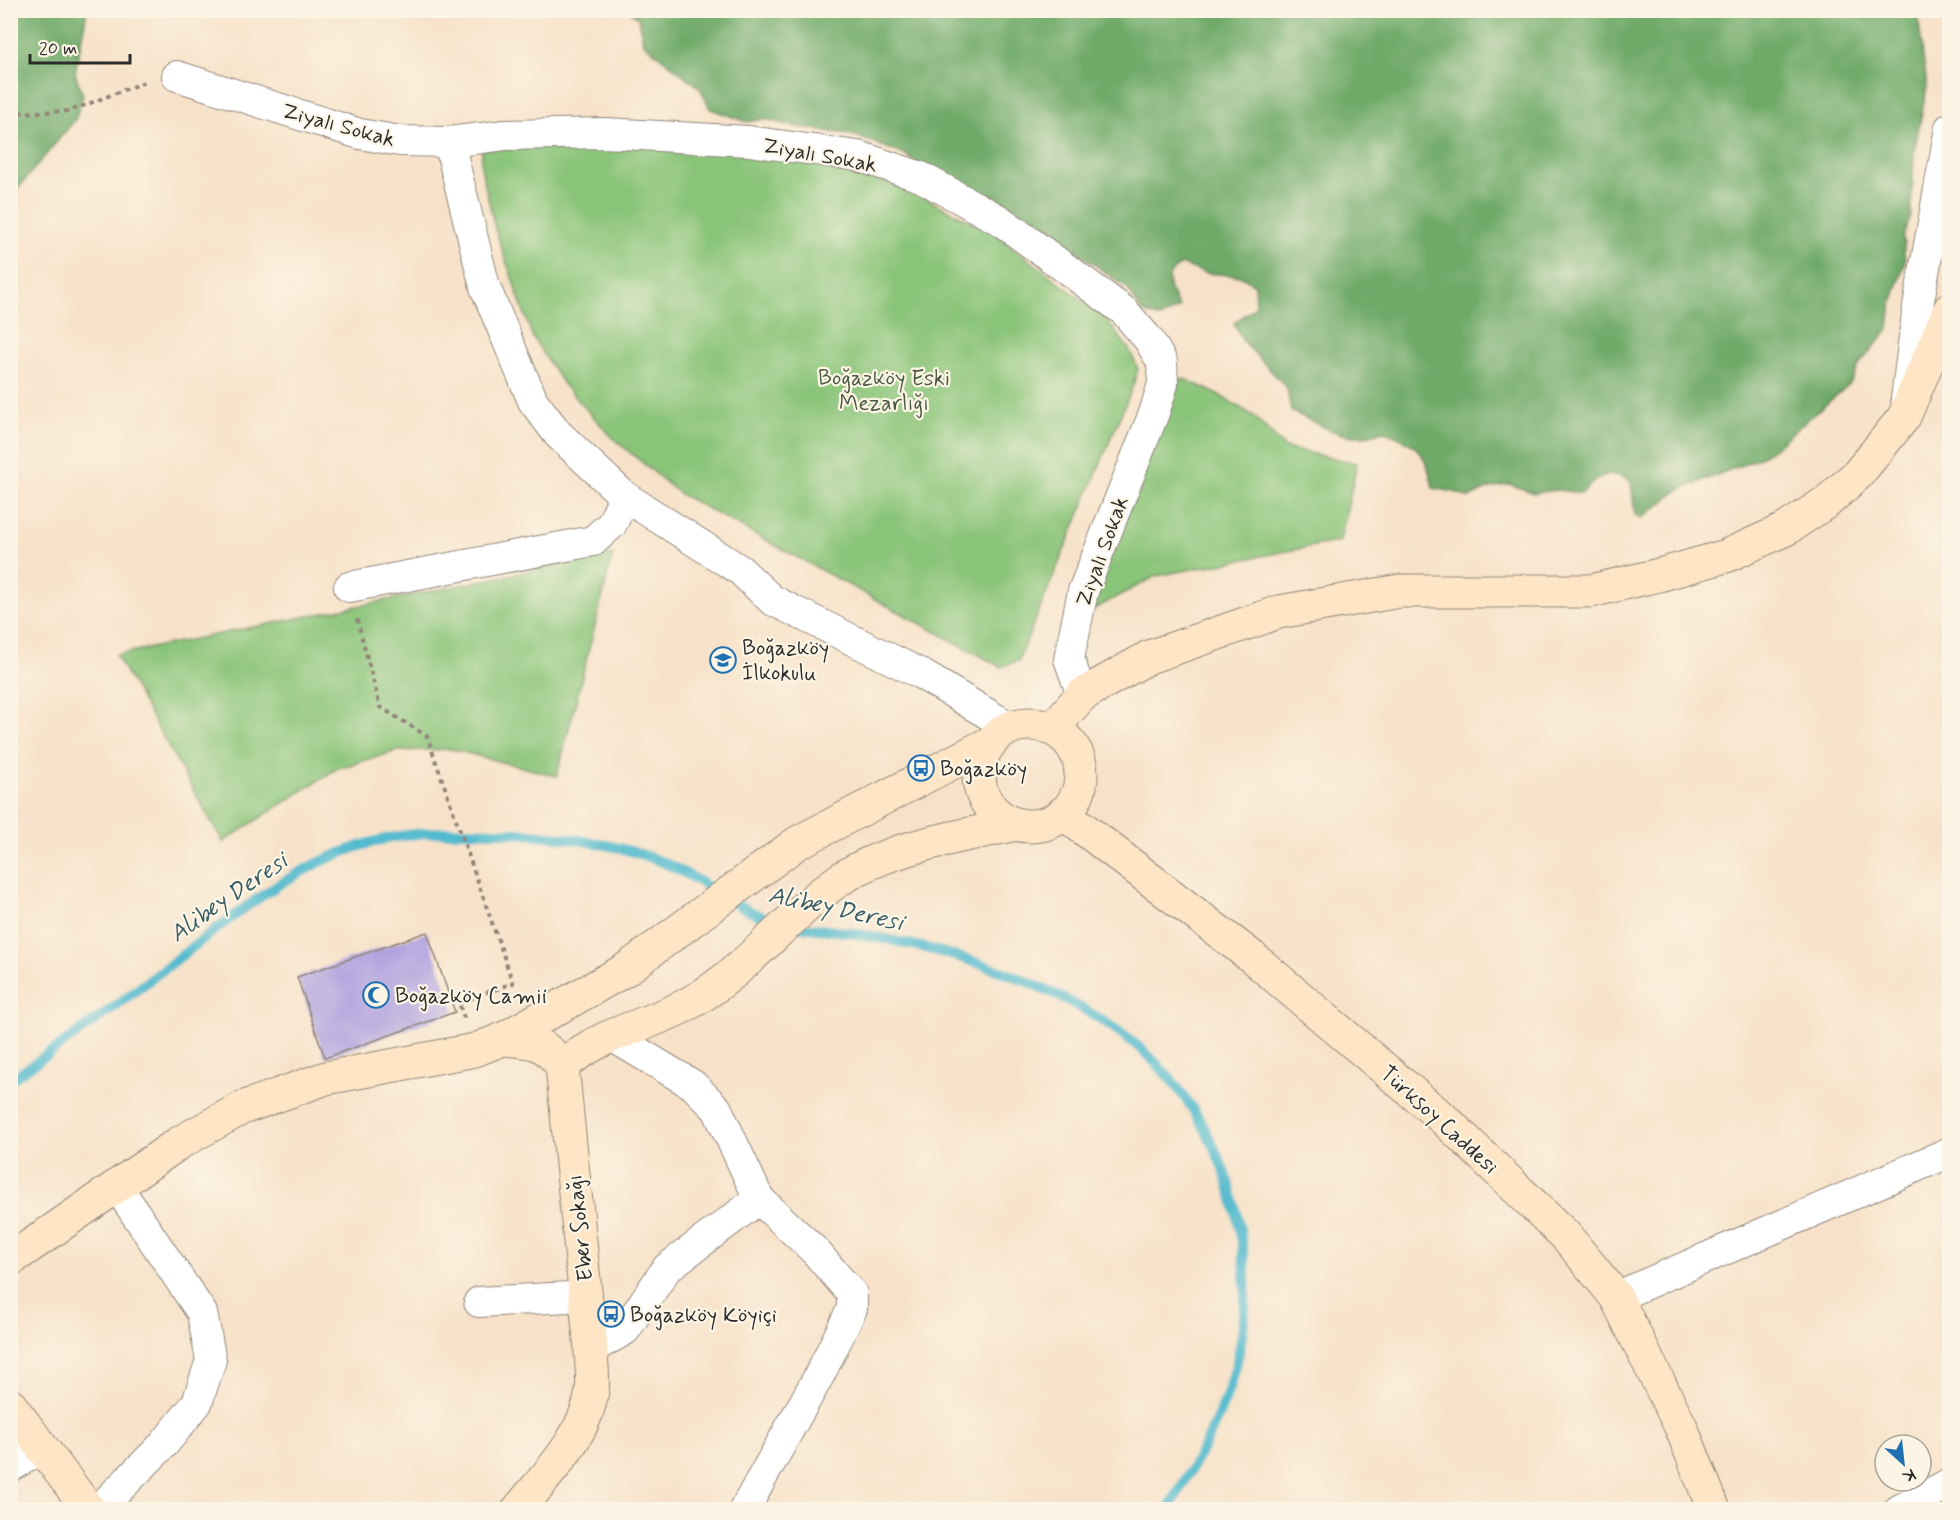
<svg xmlns="http://www.w3.org/2000/svg" width="1960" height="1520" viewBox="0 0 1960 1520" font-family="Mynerve,sans-serif">
<style>
.green{fill:#8ac479;stroke:#5a7852;stroke-width:1.5}
.forest{fill:#6faa69;stroke:#4d6a4a;stroke-width:1.5}
.lines{fill:none;stroke-linecap:round;stroke-linejoin:round}
.stream{stroke:#51bace;stroke-width:10}
.building{fill:#aea0df}
.street-casing{stroke:#91867a;stroke-width:32}
.secondary-casing{stroke:#91867a;stroke-width:35}
.path{stroke:#91867a;stroke-width:4;stroke-dasharray:4.5 4.5;stroke-linecap:butt}
.street{stroke:#fff;stroke-width:30}
.secondary{stroke:#fde5c5;stroke-width:33}
.labels{text-anchor:middle;stroke-width:4.5;stroke-linejoin:round;paint-order:stroke}
.street-label{font-size:22px;fill:#2b2b2b;stroke:#fcf5e5}
.park-label{font-size:22px;fill:#485942;stroke:#fcf5e5}
.poi-label{font-size:22px;fill:#2b2b2b;stroke:#fcf5e5;text-anchor:start}
.water-label{font-size:24px;font-style:italic;fill:#385d64;stroke:#fcf5e5}
</style>
<rect width="100%" height="100%" fill="#fcf5e5"/>
<filter id="ink" filterUnits="userSpaceOnUse"><feTurbulence type="fractalNoise" baseFrequency=".0167" numOctaves="2"/><feDisplacementMap in="SourceGraphic" scale="12" xChannelSelector="R" yChannelSelector="G"/><feConvolveMatrix kernelMatrix="1 2 1 2 8 2 1 2 1" color-interpolation-filters="sRGB"/></filter>
<filter id="wash" filterUnits="userSpaceOnUse"><feTurbulence type="fractalNoise" baseFrequency=".008" numOctaves="4" result="noise"/><feDisplacementMap in="SourceGraphic" scale="24" xChannelSelector="R" yChannelSelector="G"/><feGaussianBlur stdDeviation="1.35" result="paint"/><feColorMatrix in="noise" values="0 0 0 0 0 0 0 0 0 0 0 0 0 0 0 0 0 1.4 0 .05"/><feComposite in="paint" operator="in"/></filter>
<g filter="url(#wash)">
<rect width="100%" height="100%" fill="#f7e2c9"/>
<g class="green">
<path d="M752,142L909,190L994,233L1102,315L1129,349L1138,369L1132,388L1018,661L1001,667L680,494L615,440L563,384L533,338L495,229L481,167L482,149Z"/>
<path d="M1182,378L1219,395L1254,416L1285,448L1357,463L1340,541L1156,576L1085,614L1084,592Z"/>
<path d="M613,554L557,776L451,749L397,751L336,769L223,842L116,655Z"/>
</g>
<g class="forest">
<path d="M11,10L87,11L75,73L83,95L75,120L11,197Z"/>
<path d="M630,11H1920L1919,24L1927,87L1914,153L1911,214L1903,236L1905,262L1892,303L1889,329L1861,362L1850,384L1773,449L1757,459L1679,490L1642,518L1635,515L1631,482C1610,467 1598,476 1582,493L1558,490L1534,493L1509,484L1487,489L1469,498L1455,492L1433,488C1426,451 1418,444 1382,431C1350,446 1320,425 1291,411L1287,388L1242,340L1234,323L1256,306L1255,285L1240,276L1205,273L1181,264L1169,275V287L1179,308L1160,318L1142,312L1128,289L1062,241L1049,227L1026,213L949,177L923,169L906,155L853,135L792,126L764,119L747,122L710,109L700,88L643,43L639,19Z"/>
</g>
<g class="lines">
<path class="stream" d="M10,1080C64,1044 116,1006 168,966C239,912 305,854 395,837C468,824 607,834 673,867C708,884 736,909 774,921C800,929 826,929 852,933C896,940 939,950 981,964C1033,982 1087,1006 1130,1040C1230,1119 1269,1263 1231,1383C1216,1429 1192,1468 1168,1510"/>
</g>
<g id="blocks">
<path class="building" d="M427,932L455,1012L325,1058L297,977Z"/>
</g>
</g>
<g filter="url(#ink)">
<use href="#blocks" fill-opacity="0" stroke="#91867a" stroke-width="1.5"/>
<g class="lines">
<g class="street-casing">
<g id="street">
<path d="M177,76L360,134L400,141L449,142L505,135L605,133L749,141L858,156L921,177L1001,221L1124,311L1149,340L1162,362L1163,384L1154,413L1083,591L1069,659L1082,695"/>
<path d="M449,142L485,287L533,401L558,434L624,496L740,570L772,600L921,674L1011,728"/>
<path d="M1906,399L1918,306L1950,128"/>
<path d="M349,587L593,541L612,524L624,496"/>
<path d="M610,1035L693,1085L717,1109L759,1199L815,1251L852,1294V1309L819,1376L744,1510"/>
<path d="M1616,1297L1950,1152"/>
<path d="M479,1302L587,1296"/>
<path d="M591,1349L625,1330L667,1268L759,1199"/>
<path d="M10,1467L42,1448"/>
<path d="M98,1510L164,1444L197,1403L211,1360L202,1313L117,1186"/>
<path d="M1899,1510L1950,1483"/>
</g>
</g>
<g class="secondary-casing">
<g id="secondary">
<circle cx="1030" cy="775" r="51"/>
<path d="M1052,729L1082,695L1149,657L1279,612L1400,591H1591L1663,574L1726,556L1786,529L1828,501L1858,474L1904,417L1950,309"/>
<path d="M1063,813L1252,957L1446,1121L1566,1236L1616,1297L1681,1427L1714,1510"/>
<path d="M503,1039C533,1041 544,1041 562,1066L591,1349C591,1363 594,1378 592,1391C585,1438 546,1475 518,1510"/>
<path d="M562,1066C603,1031 644,1028 688,1004C745,973 786,917 839,880C890,846 957,838 1016,824"/>
<path d="M10,1260L179,1143L242,1108L326,1078L475,1050L503,1039L625,970L797,843L990,743"/>
<path d="M10,1405L89,1510"/>
</g>
</g>
<g class="path">
<path d="M10,113L70,111L147,81"/>
<path d="M357,619L380,707L427,736L513,983L459,1003L464,1018"/>
</g>
<use href="#street" class="street"/>
<use href="#secondary" class="secondary"/>
</g>
</g>
<defs>
<g id="school-ring" transform="scale(1.35)"><circle r="9.5" fill="#fcf5e5" stroke="#1f6fb2" stroke-width="1.5"/><path d="M0-5L7-2L0 1L-7-2ZM-4 1L0 2.5L4 1V4Q0 6-4 4Z" fill="#1f6fb2"/></g>
<g id="bus-ring" transform="scale(1.35)"><circle r="9.5" fill="#fcf5e5" stroke="#1f6fb2" stroke-width="1.5"/><path d="M-5-6H5V4H4V6H2V4H-2V6H-4V4H-5ZM-3.5-4V0h7V-4ZM-3.5 1.2v1.5H-2V1.2ZM2 1.2v1.5H3.5V1.2Z" fill="#1f6fb2"/></g>
<g id="mosque-ring" transform="scale(1.35)"><circle r="9.5" fill="#fcf5e5" stroke="#1f6fb2" stroke-width="1.5"/><path d="M3.5-4.9A6 6 0 1 0 3.5 4.9A5 5 0 1 1 3.5-4.9Z" fill="#1f6fb2"/></g>
</defs>
<g fill-rule="evenodd">
<use href="#school-ring" x="723" y="660"/>
<use href="#bus-ring" x="921" y="768"/>
<use href="#mosque-ring" x="376" y="995"/>
<use href="#bus-ring" x="611" y="1314"/>
</g>
<g class="labels">
<g class="street-label">
<text transform="translate(339 124) rotate(15)" y="8">Ziyalı Sokak</text>
<text transform="translate(820 154) rotate(10)" y="8">Ziyalı Sokak</text>
<text transform="translate(1101 551) rotate(-70)" y="8">Ziyalı Sokak</text>
<text transform="translate(1440 1119) rotate(42)" y="8">Türksoy Caddesi</text>
<text transform="translate(579 1228) rotate(-96)" y="8">Eber Sokağı</text>
</g>
<g class="park-label">
<text x="884" y="385">Boğazköy Eski<tspan x="884" dy="25">Mezarlığı</tspan></text>
</g>
<g class="poi-label">
<text x="742" y="655">Boğazköy<tspan x="742" dy="25">İlkokulu</tspan></text>
<text x="940" y="776">Boğazköy</text>
<text x="395" y="1003">Boğazköy Camii</text>
<text x="630" y="1322">Boğazköy Köyiçi</text>
</g>
<g class="water-label">
<text transform="translate(228 897) rotate(-35)" y="8">Alibey Deresi</text>
<text transform="translate(836 908) rotate(12)" y="8">Alibey Deresi</text>
</g>
</g>
<rect width="1960" height="1520" fill="none" stroke="#fcf5e5" stroke-width="36"/>
<g transform="translate(1903 1463) rotate(153)"><circle r="28" fill="#fcf5e5" stroke="#a8a49b" stroke-width="1.5"/>
<path d="M0-4.5L10 22L0 15L-10 22Z" fill="#1f6fb2"/>
<text y="-9" font-size="16" font-weight="bold" text-anchor="middle" fill="#2b2b2b">K</text>
</g>
<path d="M30 54v9h100v-9" fill="none" stroke="#2b2b2b" stroke-width="3"/>
<text x="39" y="54" font-size="18" fill="#2b2b2b" stroke="#fcf5e5" stroke-width="4.5" paint-order="stroke">20 m</text>
</svg>
